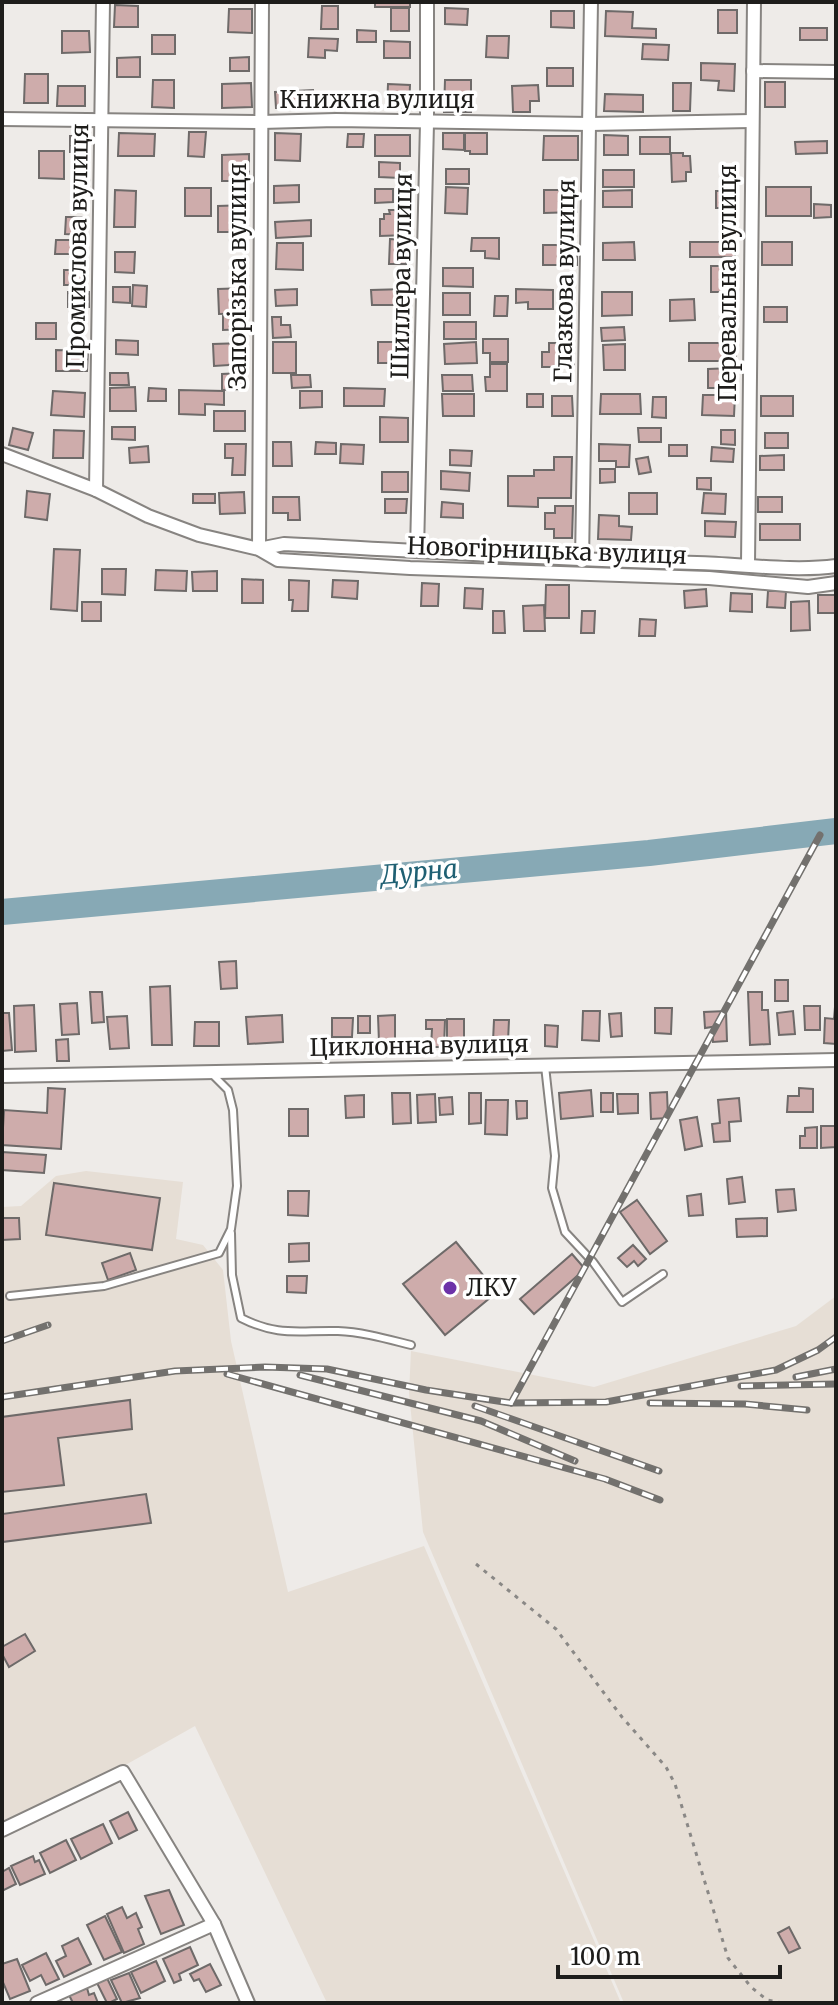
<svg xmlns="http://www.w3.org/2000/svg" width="838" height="2005" viewBox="0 0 838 2005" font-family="Merriweather,serif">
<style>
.built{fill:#e6ded5}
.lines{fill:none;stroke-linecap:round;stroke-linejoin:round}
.river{stroke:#87a9b5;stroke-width:26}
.building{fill:#ceacab;stroke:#6e6a69;stroke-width:2}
.lane-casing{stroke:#878481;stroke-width:10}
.street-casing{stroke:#878481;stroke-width:16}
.path{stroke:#8a8886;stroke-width:3;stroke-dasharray:4 6;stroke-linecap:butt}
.lane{stroke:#fff;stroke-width:6}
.street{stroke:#fff;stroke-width:12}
.rail-casing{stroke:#73716e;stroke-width:7}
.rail{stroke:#fff;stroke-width:4;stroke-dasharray:12;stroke-linecap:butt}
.poi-dot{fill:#6d32a8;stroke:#fff;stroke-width:3}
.labels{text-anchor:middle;stroke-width:7;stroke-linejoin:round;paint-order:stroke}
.street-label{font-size:24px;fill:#1e1d1b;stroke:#fff}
.poi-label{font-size:24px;fill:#1e1d1b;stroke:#fff;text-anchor:start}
.water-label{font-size:26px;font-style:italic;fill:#1f6073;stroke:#fff}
</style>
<rect width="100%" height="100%" fill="#eeebe8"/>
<g class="built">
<path d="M86,1171L183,1182L176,1239L203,1245L223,1270L231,1341L288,1592L424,1546L621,2003H327L195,1726L104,1777L2,1824V1207L21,1206L56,1176Z"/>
<path d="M836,1296V2003H624L423,1532L409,1393L411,1351L594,1387L796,1326Z"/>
</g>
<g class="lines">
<path class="river" d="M2,912L649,853L836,831"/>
</g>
<g class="building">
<rect x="375" y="2" width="35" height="5"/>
<path d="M115,5L138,6V27H114Z"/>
<path d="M322,6H338V29H321Z"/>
<rect x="391" y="8" width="18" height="23"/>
<path d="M445,8L468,9L467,25L445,24Z"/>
<path d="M229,9H252V33L228,32Z"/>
<rect x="718" y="10" width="19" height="23"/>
<path d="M551,11H574V28L551,27Z"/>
<path d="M606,11L633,12L632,28L656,29V38L605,36Z"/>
<rect x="800" y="28" width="27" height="12"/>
<path d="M357,30L376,31V42H357Z"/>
<path d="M62,31H89L90,52L62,53Z"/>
<rect x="152" y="35" width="23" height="19"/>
<path d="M487,36H509L508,58L486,57Z"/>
<path d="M309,38L338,39L337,51L325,50V58L308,57Z"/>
<path d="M384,41L410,42V58H384Z"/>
<path d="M643,44L669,45L668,60L642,59Z"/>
<path d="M140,57V77H117V58Z"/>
<path d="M249,57V71H230V58Z"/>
<path d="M701,63L735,64L734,91L718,90L719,81L701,80Z"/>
<rect x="547" y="68" width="26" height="18"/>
<path d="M25,74H48V103H24Z"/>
<path d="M153,80H174V108L152,107Z"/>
<path d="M445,80H471V112H444Z"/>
<rect x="765" y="82" width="20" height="25"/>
<path d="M251,83L252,107L222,108V84Z"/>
<path d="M673,83H691L690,111H673Z"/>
<path d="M388,84L410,85L409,109L387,108Z"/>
<path d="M538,85L539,101H530V112H513L512,86Z"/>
<path d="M58,86H85V106H57Z"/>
<path d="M313,90L314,107L276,108L275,92Z"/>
<path d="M605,94L643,95V112L604,111Z"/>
<path d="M189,132H206L204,157L188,156Z"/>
<path d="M119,133L155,134L154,156H118Z"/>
<path d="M275,133L301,134L300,161L275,160Z"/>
<path d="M443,133H464V150L443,149Z"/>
<path d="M465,133H487V154H470V151H465Z"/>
<path d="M348,134H364L363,147H347Z"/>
<rect x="375" y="135" width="35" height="21"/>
<path d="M604,135L628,136V155H604Z"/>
<rect x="70" y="136" width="19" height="16"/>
<path d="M544,136H578V160H543Z"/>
<rect x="640" y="137" width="30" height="17"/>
<path d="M827,141V153L796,154L795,142Z"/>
<path d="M39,151H64V179L39,178Z"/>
<path d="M671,153H683V156H690L691,172H686V181L672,182Z"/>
<path d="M249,154V174H235V181H222V155Z"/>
<path d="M379,162L400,163V178L379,177Z"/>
<rect x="446" y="169" width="23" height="15"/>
<rect x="603" y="170" width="31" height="17"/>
<path d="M299,185V202L274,203V186Z"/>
<path d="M446,187L468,188L467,214L445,213Z"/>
<rect x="766" y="187" width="45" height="29"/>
<rect x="185" y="188" width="26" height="28"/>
<path d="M375,189H393V202L375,203Z"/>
<path d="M115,190L136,191L135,227H114Z"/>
<path d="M544,190H576L577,212L544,213Z"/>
<path d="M632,190V207H603V191Z"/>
<rect x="716" y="191" width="19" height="17"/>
<path d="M814,204L831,205V217L814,218Z"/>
<path d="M247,205L246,232H218V206Z"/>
<path d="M389,210H408V235L380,236V219H384V214H390Z"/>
<path d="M66,217H85L84,235L65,234Z"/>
<path d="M311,220V236L276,238L275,222Z"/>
<path d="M472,238H499V259L485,258V251H471Z"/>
<path d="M390,239L407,240L406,264H389Z"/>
<path d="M56,240H86V254H55Z"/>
<path d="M634,242L635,260H603V243Z"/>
<rect x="690" y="242" width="45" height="15"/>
<rect x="762" y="242" width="30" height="23"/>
<path d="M277,243H303V270L276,269Z"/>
<rect x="543" y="245" width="34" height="20"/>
<path d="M115,252H135L134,273L115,272Z"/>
<path d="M711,266H737L736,292H711Z"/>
<path d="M443,268H473V287L443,286Z"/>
<rect x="64" y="270" width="21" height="15"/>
<path d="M133,285L147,286L146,307L132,306Z"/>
<path d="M113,287H130V303L113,302Z"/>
<path d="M247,288V313L219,314L218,289Z"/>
<path d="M297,289V305L276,306L275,290Z"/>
<path d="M406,289L407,305H372L371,290Z"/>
<path d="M516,289L553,290V309H528V302L516,303Z"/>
<rect x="68" y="292" width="21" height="15"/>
<path d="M602,292H632V315L602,316Z"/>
<rect x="443" y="293" width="27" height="22"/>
<path d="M495,296H508L507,316H494Z"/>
<path d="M694,299L695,320L670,321V300Z"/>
<rect x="764" y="307" width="23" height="15"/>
<path d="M223,316H247V329L223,330Z"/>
<path d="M272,317H281V325H290L291,337L273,338Z"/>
<rect x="444" y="322" width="32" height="17"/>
<rect x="36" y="323" width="20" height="16"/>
<path d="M624,327L625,340L602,341L601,328Z"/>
<path d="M483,339H508V362H490V353H483Z"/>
<path d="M116,340L138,341V355L116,354Z"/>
<rect x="273" y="342" width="23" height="31"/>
<rect x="378" y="342" width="30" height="21"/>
<path d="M476,342L477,363L445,364L444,344Z"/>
<path d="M244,343L245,364L214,366L213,344Z"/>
<path d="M549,343H574V367H542V352H549Z"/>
<rect x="689" y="343" width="47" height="18"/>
<path d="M625,344V370H604L603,345Z"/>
<path d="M56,350L88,351L87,371H56Z"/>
<path d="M490,364H507V391H486L485,377H490Z"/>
<path d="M733,368V388H708V369Z"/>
<path d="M110,373H128L129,385H110Z"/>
<path d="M242,373L243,389L222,390V374Z"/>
<path d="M291,375H310L311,387L292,388Z"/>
<path d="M442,375H472L473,391H443Z"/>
<path d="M135,387L136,411H110V388Z"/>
<path d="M149,388L166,389V401H148Z"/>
<path d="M344,388L385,389L384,406H344Z"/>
<path d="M179,390L224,391V405L205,404V415L179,414Z"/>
<path d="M53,391L85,393L84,417L51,415Z"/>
<path d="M300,391H322V407L300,408Z"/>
<path d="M442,394H474V416H443Z"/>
<rect x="527" y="394" width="16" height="13"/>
<path d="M601,394H640L641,414H600Z"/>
<path d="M703,395H735L734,416L702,415Z"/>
<path d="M552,396H572L573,416H552Z"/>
<rect x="761" y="396" width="32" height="20"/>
<path d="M653,397H666V418L652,417Z"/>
<rect x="214" y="411" width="31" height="20"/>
<path d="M380,417L408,418V442H380Z"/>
<path d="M112,427H135V440L112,439Z"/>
<path d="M13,428L33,433L28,450L9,445Z"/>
<path d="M638,428H661V442H639Z"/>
<path d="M54,430L84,431L83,458H53Z"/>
<path d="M721,430H735V445L721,444Z"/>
<rect x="765" y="433" width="23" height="15"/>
<path d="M273,442H291L292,466H273Z"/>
<path d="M316,442L336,443V454H315Z"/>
<path d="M225,444H246L245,475H232L233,458H225Z"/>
<path d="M341,444L364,445L363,464L340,463Z"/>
<path d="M599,444L630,445L629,467H616V461H599Z"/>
<rect x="669" y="445" width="18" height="11"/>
<path d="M148,446L149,462L130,463L129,448Z"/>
<path d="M712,447L734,449L733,462L711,461Z"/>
<path d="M450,450L472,451L471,466L450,465Z"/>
<path d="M784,455V470H760V456Z"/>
<path d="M554,457H572L571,498H538V507L508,506V476H534V470H554Z"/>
<path d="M648,457L651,472L639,474L636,459Z"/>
<path d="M600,469H615V482L600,483Z"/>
<path d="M441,471L470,473L469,491L441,489Z"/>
<rect x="382" y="472" width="26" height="20"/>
<path d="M697,478H711V490L697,489Z"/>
<path d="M27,491L50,494L47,520L25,517Z"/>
<path d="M244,492L245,513L220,514L219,493Z"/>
<rect x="629" y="493" width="28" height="21"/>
<path d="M704,493L726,494L725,514L702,513Z"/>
<rect x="193" y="494" width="22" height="9"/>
<path d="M273,497H299L300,520H288V513H273Z"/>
<rect x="758" y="497" width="24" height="15"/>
<path d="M385,499H407L406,513H385Z"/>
<path d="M442,502L463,504V518L441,517Z"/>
<path d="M555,506H573L572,538H554V529H545V513H555Z"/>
<path d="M599,515L619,516V526L632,527L631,540L598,539Z"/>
<path d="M705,521L736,522L735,537L705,536Z"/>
<rect x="760" y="524" width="40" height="16"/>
<path d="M54,549L80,550L77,611L51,609Z"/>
<path d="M102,569H126L125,595L102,594Z"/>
<path d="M156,570L187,571L186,591L155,590Z"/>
<path d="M217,571V591H193L192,572Z"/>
<path d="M242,579L263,580V603H242Z"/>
<path d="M289,580L309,581L308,611H292L293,600H289Z"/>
<path d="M333,580L358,581L357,599L332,597Z"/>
<path d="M422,583L439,584L438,606H421Z"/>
<path d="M546,585H569V618H545Z"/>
<path d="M465,588L483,589L482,609L464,608Z"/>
<path d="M706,589L707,606L685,608L684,591Z"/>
<path d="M768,591H786L785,608L767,607Z"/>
<path d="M731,593L752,594V612L730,611Z"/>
<rect x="818" y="595" width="18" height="18"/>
<path d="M809,601L810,630L791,631V602Z"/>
<rect x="82" y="602" width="19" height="19"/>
<path d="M544,605L545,631H524L523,606Z"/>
<path d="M493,611H504L505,633H493Z"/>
<path d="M582,611H595L594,633H581Z"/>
<path d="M640,619L656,620L655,636H639Z"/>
<path d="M236,961L237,988L221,989L219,962Z"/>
<rect x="775" y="980" width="13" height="21"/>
<path d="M170,986L172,1045H152L150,987Z"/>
<path d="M90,992H102L104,1022L92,1023Z"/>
<path d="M748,992H762V1010H768L770,1044L750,1045Z"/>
<path d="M77,1003L79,1034L62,1035L60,1004Z"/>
<path d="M34,1005L36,1051L15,1052L14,1006Z"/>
<path d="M804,1006H820V1030H805Z"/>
<path d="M835,1007L836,1044L824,1043L825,1018L834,1019Z"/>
<path d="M655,1008H672L671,1034L655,1033Z"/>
<path d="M583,1011H600L599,1041L582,1040Z"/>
<path d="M726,1011L727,1041L713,1042L712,1027L705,1028L704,1012Z"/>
<path d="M793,1011L795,1034L779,1035L777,1013Z"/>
<path d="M2,1013H9L12,1050L2,1051Z"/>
<path d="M621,1013L622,1036L611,1037L609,1014Z"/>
<path d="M282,1015L283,1042L248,1044L246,1017Z"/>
<path d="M395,1015V1041L379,1042L378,1016Z"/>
<path d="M127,1016L129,1048L110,1049L107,1017Z"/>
<rect x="358" y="1016" width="12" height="17"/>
<path d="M332,1018H353L352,1037H332Z"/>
<path d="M447,1019H464V1039L447,1040Z"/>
<path d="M426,1020H445L444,1047H431L432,1029H426Z"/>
<path d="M494,1020H509L508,1041H493Z"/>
<path d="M195,1022H219V1046H194Z"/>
<path d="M545,1025L558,1026L557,1047L545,1046Z"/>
<path d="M68,1039L69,1061H57L56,1040Z"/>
<path d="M48,1088L65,1089L61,1149L2,1145L4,1110L47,1113Z"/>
<path d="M799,1088L813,1089V1112H787L788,1096H799Z"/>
<path d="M591,1090L593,1116L561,1119L559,1093Z"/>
<path d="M667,1092L668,1118L651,1119L650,1093Z"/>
<path d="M392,1093H410L411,1123L393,1124Z"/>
<path d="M469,1093H481V1123L469,1124Z"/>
<rect x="601" y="1093" width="12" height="19"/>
<path d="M435,1094L436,1122L418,1123L417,1095Z"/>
<path d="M617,1094H638V1113L618,1114Z"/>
<path d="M364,1095V1117L346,1118L345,1096Z"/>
<path d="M452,1097L453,1114L440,1115L439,1098Z"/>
<path d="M739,1098L741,1121L729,1122L730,1141L714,1142L712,1124L720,1123L718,1100Z"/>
<path d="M486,1100H508L507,1135L485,1134Z"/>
<path d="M516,1101H527V1118L517,1119Z"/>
<rect x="289" y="1109" width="19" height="27"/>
<path d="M697,1117L702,1146L685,1150L680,1120Z"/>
<path d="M821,1126H836V1147L821,1148Z"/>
<path d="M817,1127V1148H800V1136H805V1128Z"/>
<path d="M2,1152L46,1155L44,1173L2,1170Z"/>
<path d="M742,1177L745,1202L729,1204L727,1179Z"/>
<path d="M54,1183L160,1198L152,1250L46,1235Z"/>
<path d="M794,1189L796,1210L778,1212L776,1190Z"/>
<path d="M288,1191H309L308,1216L288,1215Z"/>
<path d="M701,1194L703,1215L689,1216L687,1196Z"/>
<path d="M637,1200L667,1241L650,1254L620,1212Z"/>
<path d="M2,1218H19L20,1239L2,1240Z"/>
<path d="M767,1218V1236L737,1237L736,1219Z"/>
<path d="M456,1242L497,1292L445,1335L403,1284Z"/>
<path d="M309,1243V1261L289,1262V1244Z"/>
<path d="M633,1245L646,1259L638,1266L634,1261L627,1267L618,1258Z"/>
<path d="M130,1253L136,1270L108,1280L102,1263Z"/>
<path d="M572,1254L585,1269L534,1314L520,1299Z"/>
<path d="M287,1276H307L306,1293L287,1292Z"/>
<path d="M130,1400L132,1429L58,1438L64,1485L2,1492V1417Z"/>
<path d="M146,1494L151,1523L2,1542V1514Z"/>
<path d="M25,1634L35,1651L9,1667L2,1654V1647Z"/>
<path d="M128,1812L137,1830L119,1839L110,1821Z"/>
<path d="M103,1824L112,1843L81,1859L71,1839Z"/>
<path d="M66,1840L76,1860L50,1873L40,1853Z"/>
<path d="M33,1856L35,1862L39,1860L45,1874L20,1885L11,1866Z"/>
<path d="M9,1868L16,1884L2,1891V1872Z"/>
<path d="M169,1890L184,1925L161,1934L145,1896Z"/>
<path d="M122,1907L127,1918L136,1913L142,1927L138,1929L144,1944L124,1953L107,1914Z"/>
<path d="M105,1916L122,1952L104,1960L87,1925Z"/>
<path d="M789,1927L800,1948L789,1953L778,1933Z"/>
<path d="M78,1938L91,1964L64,1977L56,1961L66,1956L62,1946Z"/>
<path d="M190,1947L198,1965L179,1974L181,1980L174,1983L163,1959Z"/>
<path d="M46,1953L59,1979L46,1985L41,1975L30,1981L22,1965Z"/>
<path d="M17,1959L30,1991L10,1999L2,1980V1964Z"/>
<path d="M156,1961L165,1981L141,1993L131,1972Z"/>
<path d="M210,1964L221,1985L206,1992L199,1979L194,1981L190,1974Z"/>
<path d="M129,1973L140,1998L122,2003L111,1980Z"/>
<path d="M107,1978L117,1999L109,2003H107L97,1983Z"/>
<path d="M87,1988L89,1995L94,1993L98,2003H73L69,1995Z"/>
</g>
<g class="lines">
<g class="lane-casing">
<g id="lane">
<path d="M545,1066L555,1156L552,1188L565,1232L593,1262L622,1302L663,1274"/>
<path d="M231,1233L232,1275L241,1318C279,1337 298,1330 338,1331C363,1332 387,1339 411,1345"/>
<path d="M10,1296L104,1286L219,1253L231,1229L237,1186L233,1110L228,1090L212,1074"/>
</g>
</g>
<g class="street-casing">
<g id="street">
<path d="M262,2L259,549L284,544C422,551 559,560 697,563C741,564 792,572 836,566"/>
<path d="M753,71L836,72"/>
<path d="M2,119L261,122L336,120L590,124L751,121"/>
<path d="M2,454L96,490L148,516L199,535L259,549L278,560L410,568L709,578L808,587L836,583"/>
<path d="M96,490L103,2"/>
<path d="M417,551L427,123V2"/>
<path d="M582,561L591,2"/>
<path d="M748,564L754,2"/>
<path d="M2,1076L836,1060"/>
<path d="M2,1830L123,1772L214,1924L248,2003"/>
<path d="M37,2003L214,1924"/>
</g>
</g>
<g class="path">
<path d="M476,1564L556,1629L622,1717L666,1767L675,1784L728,1958L751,1987L767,2000L783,2003"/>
<path d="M810,2003H818"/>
</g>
<use href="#lane" class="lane"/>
<use href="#street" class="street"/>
<g class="rail-casing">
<g id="rail">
<path d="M2,1341L48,1325"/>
<path d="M227,1374L605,1479L660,1500"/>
<path d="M300,1375L481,1421L575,1461"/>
<path d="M796,1377L836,1369"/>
<path d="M741,1386L836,1384"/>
<path d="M2,1397L175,1371L265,1367L327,1369L426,1390L511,1403L606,1402L776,1370L818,1350L836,1337"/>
<path d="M511,1403L820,835"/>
<path d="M650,1403L745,1404L807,1410"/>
<path d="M475,1406L659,1471"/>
</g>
</g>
<use href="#rail" class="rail"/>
</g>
<circle class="poi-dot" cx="450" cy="1288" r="8"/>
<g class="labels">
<g class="street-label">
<text x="377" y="108">Книжна вулиця</text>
<text transform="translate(78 246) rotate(-89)" y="8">Промислова вулиця</text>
<text transform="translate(238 276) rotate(-90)" y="8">Запорізька вулиця</text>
<text transform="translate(402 276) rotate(-89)" y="8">Шиллера вулиця</text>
<text transform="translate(565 281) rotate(-89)" y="8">Глазкова вулиця</text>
<text transform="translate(728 283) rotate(-90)" y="8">Перевальна вулиця</text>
<text transform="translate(547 551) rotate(2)" y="8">Новогірницька вулиця</text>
<text transform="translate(419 1046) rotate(-1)" y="8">Циклонна вулиця</text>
</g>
<g class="poi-label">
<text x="466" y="1296">ЛКУ</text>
</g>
<g class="water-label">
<text transform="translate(419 872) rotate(-5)" y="9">Дурна</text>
</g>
</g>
<rect width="838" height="2005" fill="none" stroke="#1e1d1b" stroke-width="8"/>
<path d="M558 1965v12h222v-12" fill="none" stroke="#1e1d1b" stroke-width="4"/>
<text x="570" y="1965" font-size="24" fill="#1e1d1b" stroke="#ffffff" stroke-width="6" paint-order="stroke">100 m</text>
</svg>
